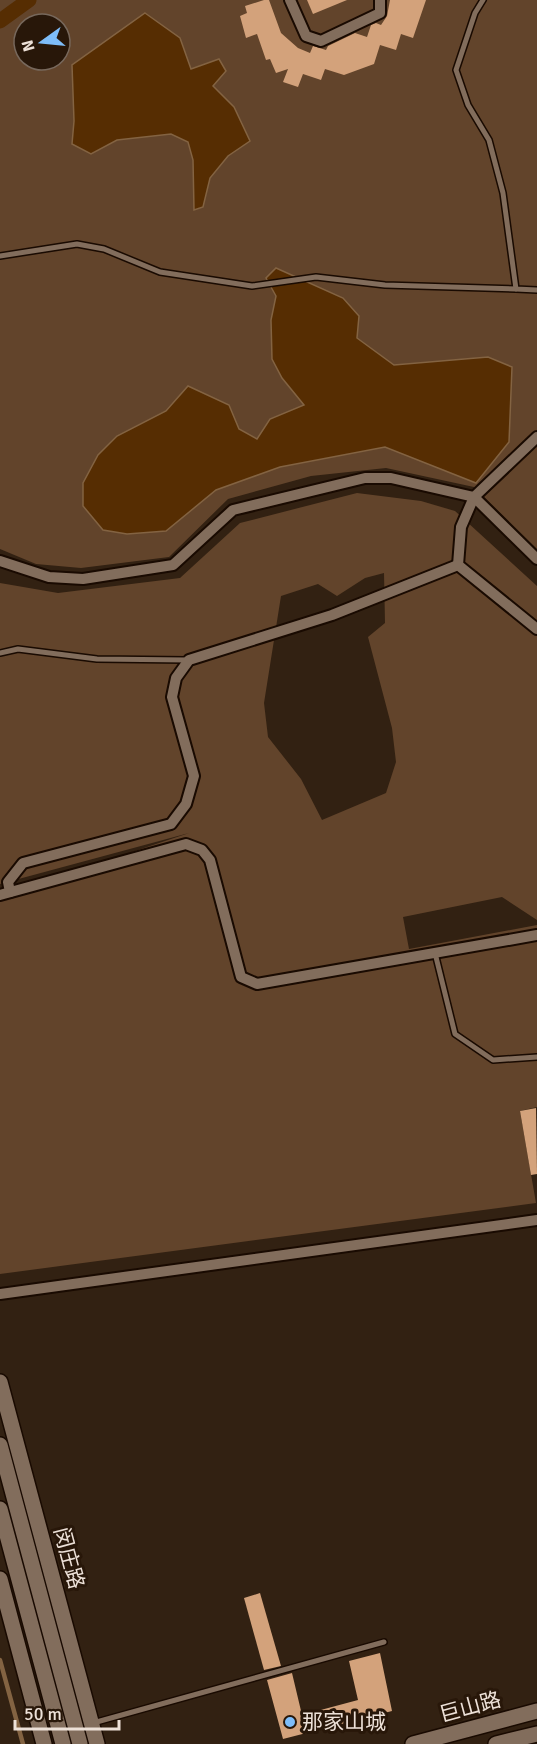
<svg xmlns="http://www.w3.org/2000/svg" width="537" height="1744" viewBox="0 0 537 1744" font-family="Signika,'Noto Sans SC',sans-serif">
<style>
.green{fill:#62442b;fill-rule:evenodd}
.water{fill:#562d02;stroke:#836342;stroke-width:1.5}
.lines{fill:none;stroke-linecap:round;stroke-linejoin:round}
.stream{stroke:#836342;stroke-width:4.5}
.canal{stroke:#562d02;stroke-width:15}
.building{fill:#d3a27b}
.lane-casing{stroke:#190a01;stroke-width:8}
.street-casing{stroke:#190a01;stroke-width:14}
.secondary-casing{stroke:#190a01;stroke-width:18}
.lane{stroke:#826d5c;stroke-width:5}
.street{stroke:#826d5c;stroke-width:10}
.secondary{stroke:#826d5c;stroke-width:15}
.poi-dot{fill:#7ebdf9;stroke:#281709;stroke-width:2}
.labels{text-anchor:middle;stroke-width:6;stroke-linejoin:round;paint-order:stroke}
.street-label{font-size:21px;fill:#ede1d8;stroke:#281709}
.poi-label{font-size:21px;fill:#ede1d8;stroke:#281709;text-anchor:start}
</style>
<rect width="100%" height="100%" fill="#322112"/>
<g class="green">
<path d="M0,0H537V549L474,487L386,468L311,476L228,499L169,557L81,568L36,564L0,549ZM24,24H60V60H24Z"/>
<path d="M357,493L421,501L455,511L537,586V920L502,897L403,917L409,949L537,925V1107L520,1111L536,1203L0,1274V896L189,833L0,884V583L58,593L180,578L240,523ZM384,573L385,623L368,637L392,728L396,762L386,793L322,820L301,779L268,737L264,703L281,596L318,584L337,596L365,578Z"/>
</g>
<g class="water">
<path d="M145,13L180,38L191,69L219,59L226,71L213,86L234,107L250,141L228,156L210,178L203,207L194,210L193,160L188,142L171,134L117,140L91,154L72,144L74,121L72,65Z"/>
<path d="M276,268L343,298L359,316L357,338L394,365L488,357L512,367L509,442L476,483L385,447L280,467L216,490L166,531L127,534L103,530L83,506V483L98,455L117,436L166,411L188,386L229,405L239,429L257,439L270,419L304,405L282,378L272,359L271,320L276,296L266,278Z"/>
</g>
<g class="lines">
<path class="stream" d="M0,1660L23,1744"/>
<path class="canal" d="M0,21L29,0"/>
</g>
<g class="building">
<path d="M264,0H269L281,33L298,48L310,53L313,46L326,50L328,46L355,33L367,37L371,25L376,23L381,25L387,16L390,0H426L413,38L401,34L396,50L380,45L374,64L344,75L325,69L321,80L303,74L298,87L283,82L288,69L276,73L270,59L266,60L257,34L246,38L240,16L247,13L245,6Z"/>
<path d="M307,0H347L313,14Z"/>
<path d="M536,1108L537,1174L531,1175L520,1111Z"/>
<path d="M260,1593L281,1666L264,1670L244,1598Z"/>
<path d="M380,1653L392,1711L283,1739L267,1680L292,1673L302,1715L358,1700L349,1661Z"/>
</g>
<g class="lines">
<g class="lane-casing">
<g id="lane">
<path d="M483,0L475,13L456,70L468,105L489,140L503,193L516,289L537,290"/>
<path d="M0,256L77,244L104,249L160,272L252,286L316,277L385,285L516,289"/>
<path d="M0,653L18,649L97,659L187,660"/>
<path d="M435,953L455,1034L493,1060L537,1057"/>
<path d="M93,1723L384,1642"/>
</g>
</g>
<g class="street-casing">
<g id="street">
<path d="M290,0L306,36L321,41L380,13V0"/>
<path d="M537,437L474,497L461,527L458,565L537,629"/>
<path d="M0,561L49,577L83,579L173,565L233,510L365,478H391L474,497L537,559"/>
<path d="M10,892L8,882L23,863L171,824L186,804L194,776L172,697L176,678L189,660L332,615L458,565"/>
<path d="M0,895L186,844L202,850L210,860L241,977L257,984L537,935"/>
<path d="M0,1294L537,1220"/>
</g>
</g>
<g class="secondary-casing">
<g id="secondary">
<path d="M0,1382L97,1744"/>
<path d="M0,1445L80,1744"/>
<path d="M0,1509L63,1744"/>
<path d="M0,1579L44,1744"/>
<path d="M413,1744L537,1711"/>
<path d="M496,1744L537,1734"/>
</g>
</g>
<use href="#lane" class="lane"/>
<use href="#street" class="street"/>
<use href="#secondary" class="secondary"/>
</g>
<circle class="poi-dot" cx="290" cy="1722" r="6"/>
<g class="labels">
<g class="street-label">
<text transform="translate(69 1558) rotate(75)" y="7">闵庄路</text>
<text transform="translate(470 1707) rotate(-15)" y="7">巨山路</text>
</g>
<g class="poi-label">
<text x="302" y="1729">那家山城</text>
</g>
</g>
<g transform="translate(42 42) rotate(255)"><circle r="28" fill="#281709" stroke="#77685c" stroke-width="1.5"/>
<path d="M0-4.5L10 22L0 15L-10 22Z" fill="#7ebdf9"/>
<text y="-9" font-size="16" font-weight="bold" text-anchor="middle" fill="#ede1d8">N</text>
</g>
<path d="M15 1720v9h104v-9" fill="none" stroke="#ede1d8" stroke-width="3"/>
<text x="24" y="1720" font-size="18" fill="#ede1d8" stroke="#281709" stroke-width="4.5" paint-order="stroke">50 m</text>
</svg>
